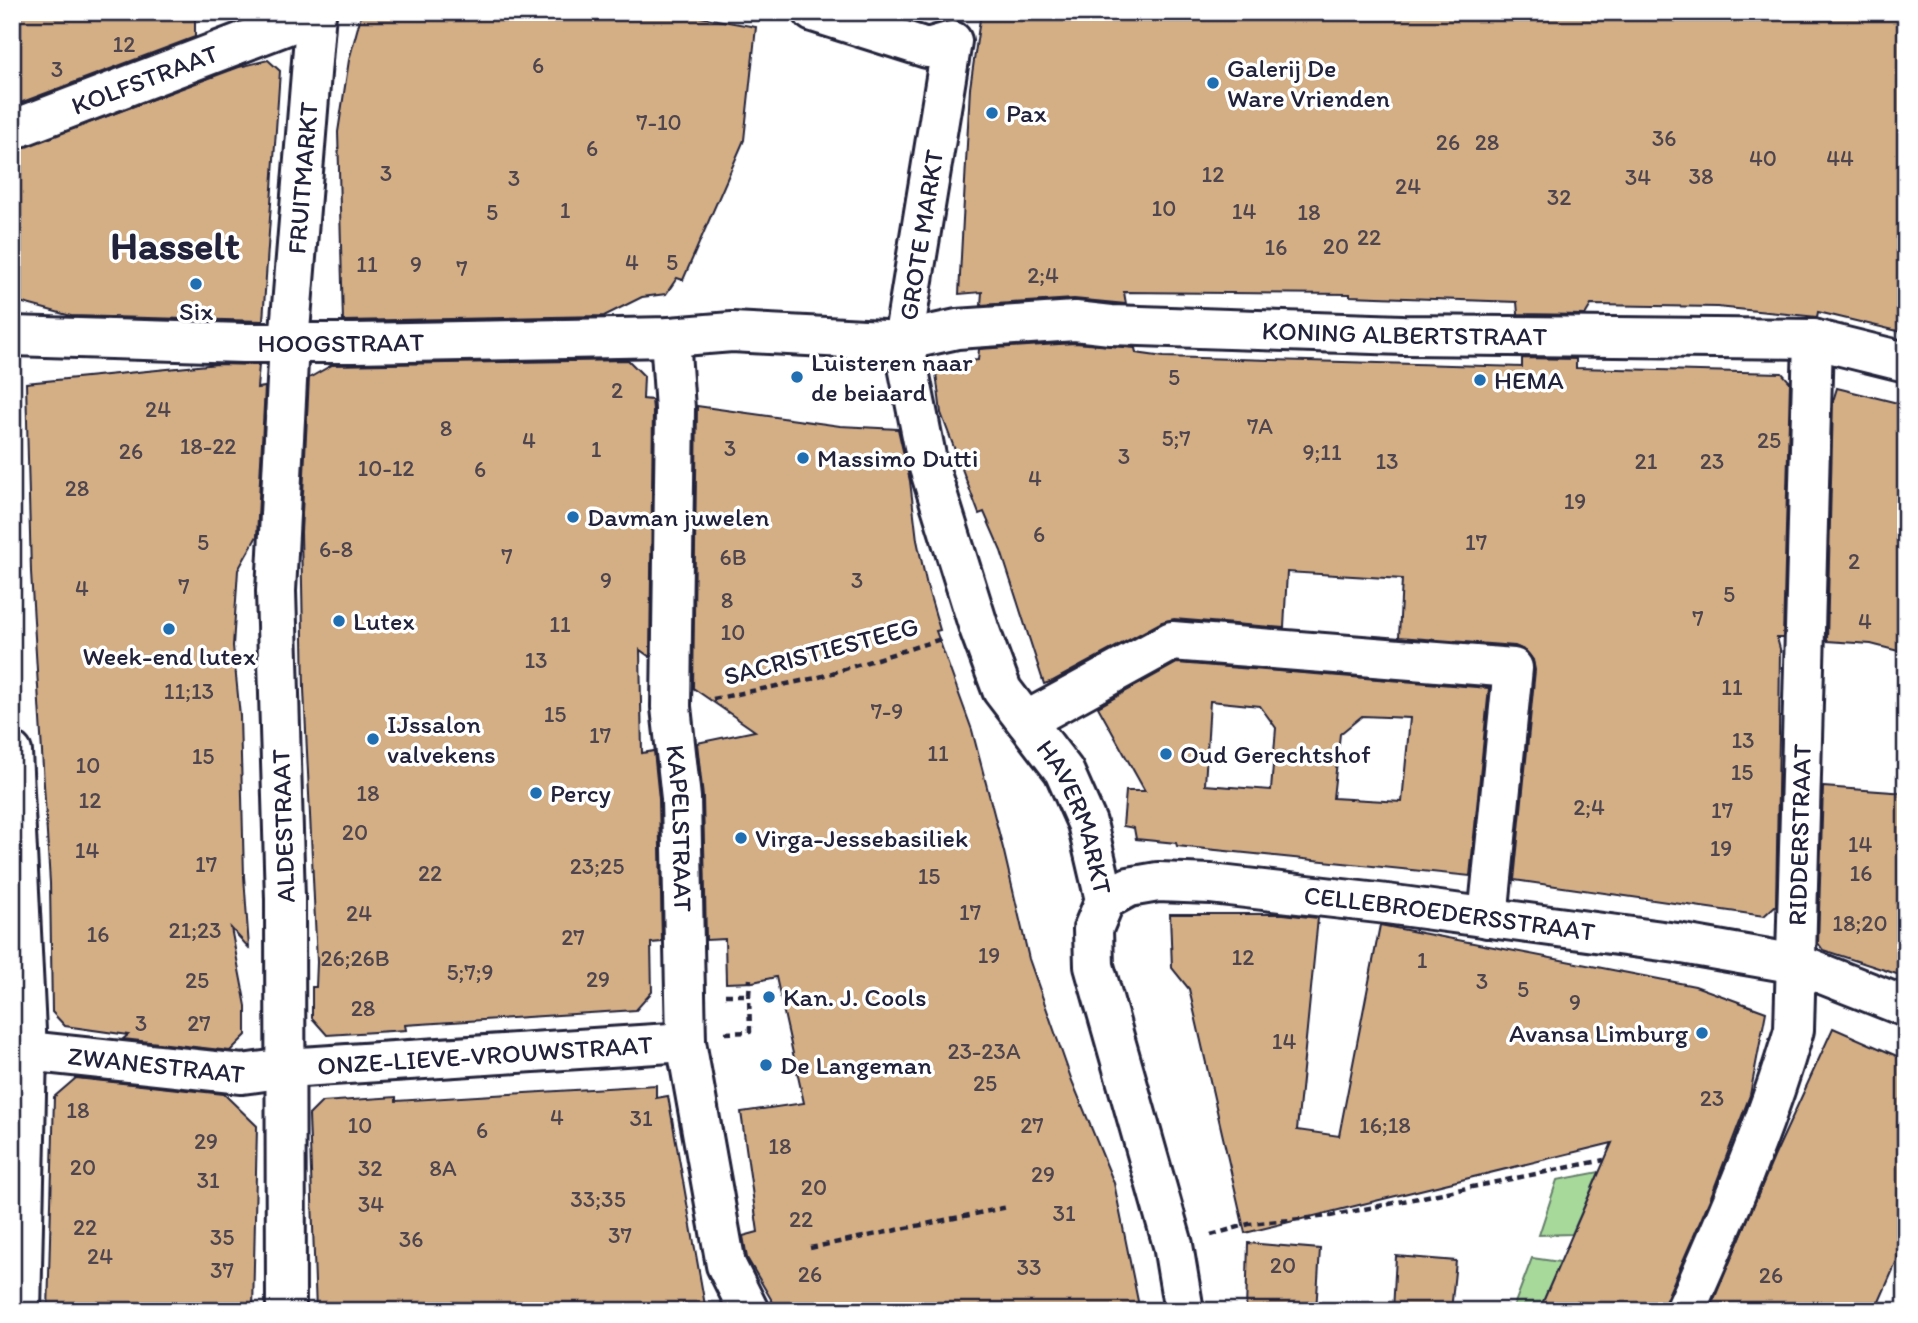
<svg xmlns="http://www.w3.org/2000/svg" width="1918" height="1323" viewBox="0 0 1918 1323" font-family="Itim,sans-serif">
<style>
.green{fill:#a7d99a;stroke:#647e6a;stroke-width:2}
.building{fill:#d4af85;stroke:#22223b;stroke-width:2;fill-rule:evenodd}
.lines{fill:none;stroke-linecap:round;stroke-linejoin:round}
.minor-casing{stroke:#22223b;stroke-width:44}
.path{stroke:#22223b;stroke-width:4.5;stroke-dasharray:7 5;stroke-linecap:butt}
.minor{stroke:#fff;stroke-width:38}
.poi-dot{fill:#1f6fb2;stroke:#fff;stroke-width:2.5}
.labels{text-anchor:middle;stroke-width:7;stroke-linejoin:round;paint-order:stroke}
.number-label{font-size:23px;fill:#4e454e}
.poi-label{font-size:26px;fill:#22223b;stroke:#fff;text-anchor:start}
.street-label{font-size:26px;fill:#22223b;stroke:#fff}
.town-label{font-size:40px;font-weight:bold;fill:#22223b;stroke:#fff}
</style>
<rect width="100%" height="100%" fill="#fff"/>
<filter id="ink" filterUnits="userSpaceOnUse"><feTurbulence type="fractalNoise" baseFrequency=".0143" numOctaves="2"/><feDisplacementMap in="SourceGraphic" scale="14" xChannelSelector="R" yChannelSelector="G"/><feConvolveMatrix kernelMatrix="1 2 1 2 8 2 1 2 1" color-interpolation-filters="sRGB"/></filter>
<g filter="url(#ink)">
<g class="green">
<path d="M1599,1172L1572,1234L1539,1235L1557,1180Z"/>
<path d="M1532,1258L1560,1262L1539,1311H1512Z"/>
</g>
<g class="building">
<path d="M12,12H195V37L12,106Z"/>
<path d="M362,12H673L756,27L744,140L683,280L677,278L666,294L642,297L604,316L343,321L338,132L349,60Z"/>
<path d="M981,12H1906V333L1818,312L1817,317L1717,307L1591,305L1585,315L1518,314L1517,302L1350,296V294L1124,292L1126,304L1074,299L981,305L982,292L959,294L970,88Z"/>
<path d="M268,60L280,71L263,321L71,316L12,300L13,151L239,67Z"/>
<path d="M1075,343L1135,348L1136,353L1164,357L1522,367V358L1576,359V368L1782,373L1790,382L1783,638H1777L1780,649L1779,735L1776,905L1764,916L1514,880L1535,670L1533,660L1526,651L1515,646L1399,637L1402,579L1287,572L1284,628L1174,619L1162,622L1053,681L1044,684L1001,551L984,512L979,514L941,413L935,365L978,360L979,349Z"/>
<path d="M628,360L644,376L643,399L652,400L653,410L650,657L640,650L642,753L654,751L659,799L662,942L651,943L652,992L636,1010L405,1025L406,1030L327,1035L312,1018V987H316L317,962L304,689L301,532L309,378L332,365Z"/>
<path d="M218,364L259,365L257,388L265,387L257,536L238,570L233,646L240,716L244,876L249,948L231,928L246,1006V1035L230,1051L123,1039L128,1035L65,1026L52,1012L50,883L31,572L26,383Z"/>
<path d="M1837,388L1906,405V653L1871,644L1827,641L1833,401Z"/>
<path d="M697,406L840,426L898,429L910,481L917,540L927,586L940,630L936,631L972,730L1004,852L1029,959L1072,1081L1114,1183L1140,1311H778L747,1258L743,1236L758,1232L741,1112L804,1103L776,977L753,982L726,983L725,939L706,940L703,797L697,743L755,731L693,688Z"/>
<path d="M1177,663L1489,688L1470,876L1177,846L1176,843L1136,839L1134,828L1123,826L1126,791H1145L1098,707ZM1210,701L1260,706L1276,728L1271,790L1205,785ZM1362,716L1410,718L1402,802L1333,798L1340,734Z"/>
<path d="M1823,787L1906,793V977L1823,950L1818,943Z"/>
<path d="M1170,914H1283L1318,918L1297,1130L1339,1136L1380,925L1695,986L1766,1012L1750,1095L1710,1199L1665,1302L1664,1311H1539L1612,1143L1245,1233L1189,989L1172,968Z"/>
<path d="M1833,1028L1906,1060V1240L1875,1311H1709L1774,1157Z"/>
<path d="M76,1078L224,1094L257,1126L253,1311H48L54,1097Z"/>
<path d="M656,1085V1098L668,1096L706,1311H316L309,1115L322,1102L396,1097V1101Z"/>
<path d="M1248,1243L1320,1249L1316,1311H1246Z"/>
<path d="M1396,1256L1456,1261L1451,1311H1393Z"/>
</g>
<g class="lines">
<g class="minor-casing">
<g id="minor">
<path id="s1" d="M813,12L927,48L952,41L903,341L927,461L979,628L1002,690L1064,771L1087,823L1105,900L1093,929L1094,966L1173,1245L1184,1311"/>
<path id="s2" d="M12,130L316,14"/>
<path id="s3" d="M12,336L243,343H354L670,337L732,332L903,341L957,329L1075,321L1111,325L1403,335L1813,339L1906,362"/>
<path id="s4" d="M670,337L675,409L671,707L681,798L686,1042L726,1265L749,1311"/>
<path d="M1026,721L1172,641L1513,668L1488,918"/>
<path d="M12,752L27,1051L21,1311"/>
<path id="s5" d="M1105,900L1129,887L1158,882L1211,884L1387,904L1677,943L1797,964L1906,1007"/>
<path id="s6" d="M27,1051L242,1074L286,1068L686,1042"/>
<path id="s7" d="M286,1311L285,899L276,591L289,343L316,12"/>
<path id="s8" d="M1685,1311C1726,1219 1766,1127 1794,1030L1813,339"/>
</g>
</g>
<g class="path">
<path d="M713,699L816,678L941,639"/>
<path d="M725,995H749L750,979"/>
<path d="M725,1033L750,1032L749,995"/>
<path d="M1211,1235L1249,1224L1330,1216L1604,1160"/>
<path d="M810,1248L1008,1207"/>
</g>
<use href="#minor" class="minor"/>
</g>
</g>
<g class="poi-dot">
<circle cx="1213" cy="83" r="7"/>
<circle cx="992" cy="113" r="7"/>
<circle cx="196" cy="284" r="7"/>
<circle cx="797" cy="377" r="7"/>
<circle cx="1480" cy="380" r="7"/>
<circle cx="803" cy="458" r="7"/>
<circle cx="573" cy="517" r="7"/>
<circle cx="339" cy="621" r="7"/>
<circle cx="169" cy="629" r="7"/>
<circle cx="373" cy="739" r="7"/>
<circle cx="1166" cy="754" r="7"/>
<circle cx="536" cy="793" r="7"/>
<circle cx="741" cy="838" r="7"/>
<circle cx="769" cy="997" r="7"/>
<circle cx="1702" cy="1033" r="7"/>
<circle cx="766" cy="1065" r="7"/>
</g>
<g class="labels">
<g class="number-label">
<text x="124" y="52">12</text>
<text x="538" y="73">6</text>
<text x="57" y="77">3</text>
<text x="659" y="130">7-10</text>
<text x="1664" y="146">36</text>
<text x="1448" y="150">26</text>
<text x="1487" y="150">28</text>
<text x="592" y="156">6</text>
<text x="1763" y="166">40</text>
<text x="1840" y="166">44</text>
<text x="386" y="181">3</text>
<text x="1213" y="182">12</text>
<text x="1701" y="184">38</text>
<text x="1638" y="185">34</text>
<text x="514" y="186">3</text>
<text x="1408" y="194">24</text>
<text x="1559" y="205">32</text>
<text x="1164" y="216">10</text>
<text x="565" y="218">1</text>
<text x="1244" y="219">14</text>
<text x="492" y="220">5</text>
<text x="1309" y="220">18</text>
<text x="1369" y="245">22</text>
<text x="1336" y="254">20</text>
<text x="1276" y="255">16</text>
<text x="632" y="270">4</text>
<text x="672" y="270">5</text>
<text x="367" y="272">11</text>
<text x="416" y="272">9</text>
<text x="462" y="276">7</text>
<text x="1043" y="283">2;4</text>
<text x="1174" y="385">5</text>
<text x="617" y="398">2</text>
<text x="158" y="417">24</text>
<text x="1260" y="434">7A</text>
<text x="446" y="436">8</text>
<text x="1176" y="446">5;7</text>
<text x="529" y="448">4</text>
<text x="1769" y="448">25</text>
<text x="208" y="454">18-22</text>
<text x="730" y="456">3</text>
<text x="596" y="457">1</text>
<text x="131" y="459">26</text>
<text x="1322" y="460">9;11</text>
<text x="1124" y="464">3</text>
<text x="1387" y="469">13</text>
<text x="1646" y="469">21</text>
<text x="1712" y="469">23</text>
<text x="386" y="476">10-12</text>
<text x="480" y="477">6</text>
<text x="1035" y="486">4</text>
<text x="77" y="496">28</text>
<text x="1575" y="509">19</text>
<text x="1039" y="542">6</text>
<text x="203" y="550">5</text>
<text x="1476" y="550">17</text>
<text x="336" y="557">6-8</text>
<text x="507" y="564">7</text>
<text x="733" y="565">6B</text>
<text x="1854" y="569">2</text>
<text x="606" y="588">9</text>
<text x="857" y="588">3</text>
<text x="184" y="594">7</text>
<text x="82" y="596">4</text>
<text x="1729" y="602">5</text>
<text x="727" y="608">8</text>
<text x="1698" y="626">7</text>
<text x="1865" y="629">4</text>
<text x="560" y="632">11</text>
<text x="733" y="640">10</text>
<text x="536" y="668">13</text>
<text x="1732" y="695">11</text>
<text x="189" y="699">11;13</text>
<text x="887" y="719">7-9</text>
<text x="555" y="722">15</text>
<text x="600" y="743">17</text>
<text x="1743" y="748">13</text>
<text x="938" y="761">11</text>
<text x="203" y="764">15</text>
<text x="88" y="773">10</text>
<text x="1742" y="780">15</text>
<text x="368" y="801">18</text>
<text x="90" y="808">12</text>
<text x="1589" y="815">2;4</text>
<text x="1722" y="818">17</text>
<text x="355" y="840">20</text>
<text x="1860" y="852">14</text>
<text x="1721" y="856">19</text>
<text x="87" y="858">14</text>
<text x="206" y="872">17</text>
<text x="597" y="874">23;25</text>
<text x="430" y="881">22</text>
<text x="1861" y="881">16</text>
<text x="929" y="884">15</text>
<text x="970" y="920">17</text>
<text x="359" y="921">24</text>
<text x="1860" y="931">18;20</text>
<text x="195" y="938">21;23</text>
<text x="98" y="942">16</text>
<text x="573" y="945">27</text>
<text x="989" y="963">19</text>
<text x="1243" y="965">12</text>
<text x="355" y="966">26;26B</text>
<text x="1422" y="968">1</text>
<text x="470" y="980">5;7;9</text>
<text x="598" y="987">29</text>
<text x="197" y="988">25</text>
<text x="1482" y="989">3</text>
<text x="1523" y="997">5</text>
<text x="1575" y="1010">9</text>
<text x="363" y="1016">28</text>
<text x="141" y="1031">3</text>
<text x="199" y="1031">27</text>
<text x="1284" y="1049">14</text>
<text x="984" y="1059">23-23A</text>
<text x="985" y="1091">25</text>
<text x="1712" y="1106">23</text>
<text x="78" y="1118">18</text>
<text x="557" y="1125">4</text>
<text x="641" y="1126">31</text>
<text x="360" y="1133">10</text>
<text x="1032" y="1133">27</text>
<text x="1385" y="1133">16;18</text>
<text x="482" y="1138">6</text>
<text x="206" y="1149">29</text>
<text x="780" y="1154">18</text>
<text x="83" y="1175">20</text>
<text x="370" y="1176">32</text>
<text x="443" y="1176">8A</text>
<text x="1043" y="1182">29</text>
<text x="208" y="1188">31</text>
<text x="814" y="1195">20</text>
<text x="598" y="1207">33;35</text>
<text x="371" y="1212">34</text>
<text x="1064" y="1221">31</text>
<text x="801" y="1227">22</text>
<text x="85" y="1235">22</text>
<text x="620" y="1243">37</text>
<text x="222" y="1245">35</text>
<text x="411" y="1247">36</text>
<text x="100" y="1264">24</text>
<text x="1283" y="1273">20</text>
<text x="1029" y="1275">33</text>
<text x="222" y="1278">37</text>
<text x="810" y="1282">26</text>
<text x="1771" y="1283">26</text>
</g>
<g class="poi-label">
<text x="1227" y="77">Galerij De<tspan x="1227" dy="30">Ware Vrienden</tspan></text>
<text x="1006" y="122">Pax</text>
<text x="196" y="320" text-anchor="middle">Six</text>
<text x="811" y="371">Luisteren naar<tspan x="811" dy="30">de beiaard</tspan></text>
<text x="1494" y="389">HEMA</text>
<text x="817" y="467">Massimo Dutti</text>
<text x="587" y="526">Davman juwelen</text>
<text x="353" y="630">Lutex</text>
<text x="169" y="665" text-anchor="middle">Week-end lutex</text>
<text x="387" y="733">IJssalon<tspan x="387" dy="30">valvekens</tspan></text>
<text x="1180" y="763">Oud Gerechtshof</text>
<text x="550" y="802">Percy</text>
<text x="755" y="847">Virga-Jessebasiliek</text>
<text x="783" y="1006">Kan. J. Cools</text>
<text x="1688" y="1042" text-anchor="end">Avansa Limburg</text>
<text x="780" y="1074">De Langeman</text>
</g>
<g class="street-label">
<text dy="9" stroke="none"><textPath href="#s2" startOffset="142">KOLFSTRAAT</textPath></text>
<text dy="9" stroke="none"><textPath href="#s7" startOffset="1134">FRUITMARKT</textPath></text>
<text transform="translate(921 235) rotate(-81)" y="9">GROTE MARKT</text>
<text dy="9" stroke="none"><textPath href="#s3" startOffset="1395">KONING ALBERTSTRAAT</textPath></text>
<text dy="9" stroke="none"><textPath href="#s3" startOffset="329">HOOGSTRAAT</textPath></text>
<text transform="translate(821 651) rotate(-15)" y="9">SACRISTIESTEEG</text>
<text dy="9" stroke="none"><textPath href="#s1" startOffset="962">HAVERMARKT</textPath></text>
<text transform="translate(283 826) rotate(-92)" y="9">ALDESTRAAT</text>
<text dy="9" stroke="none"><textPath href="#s4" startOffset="492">KAPELSTRAAT</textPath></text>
<text dy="9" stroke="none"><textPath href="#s8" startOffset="497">RIDDERSTRAAT</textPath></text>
<text dy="9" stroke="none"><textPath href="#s5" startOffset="350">CELLEBROEDERSSTRAAT</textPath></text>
<text dy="9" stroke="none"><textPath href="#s6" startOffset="460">ONZE-LIEVE-VROUWSTRAAT</textPath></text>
<text dy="9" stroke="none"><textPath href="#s6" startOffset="130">ZWANESTRAAT</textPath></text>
</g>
<g class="town-label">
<text x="175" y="259">Hasselt</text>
</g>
</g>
<rect width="1918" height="1323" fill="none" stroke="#fff" stroke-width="42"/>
<rect x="21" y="21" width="1876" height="1281" fill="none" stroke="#22223b" stroke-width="2.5" filter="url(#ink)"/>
</svg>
